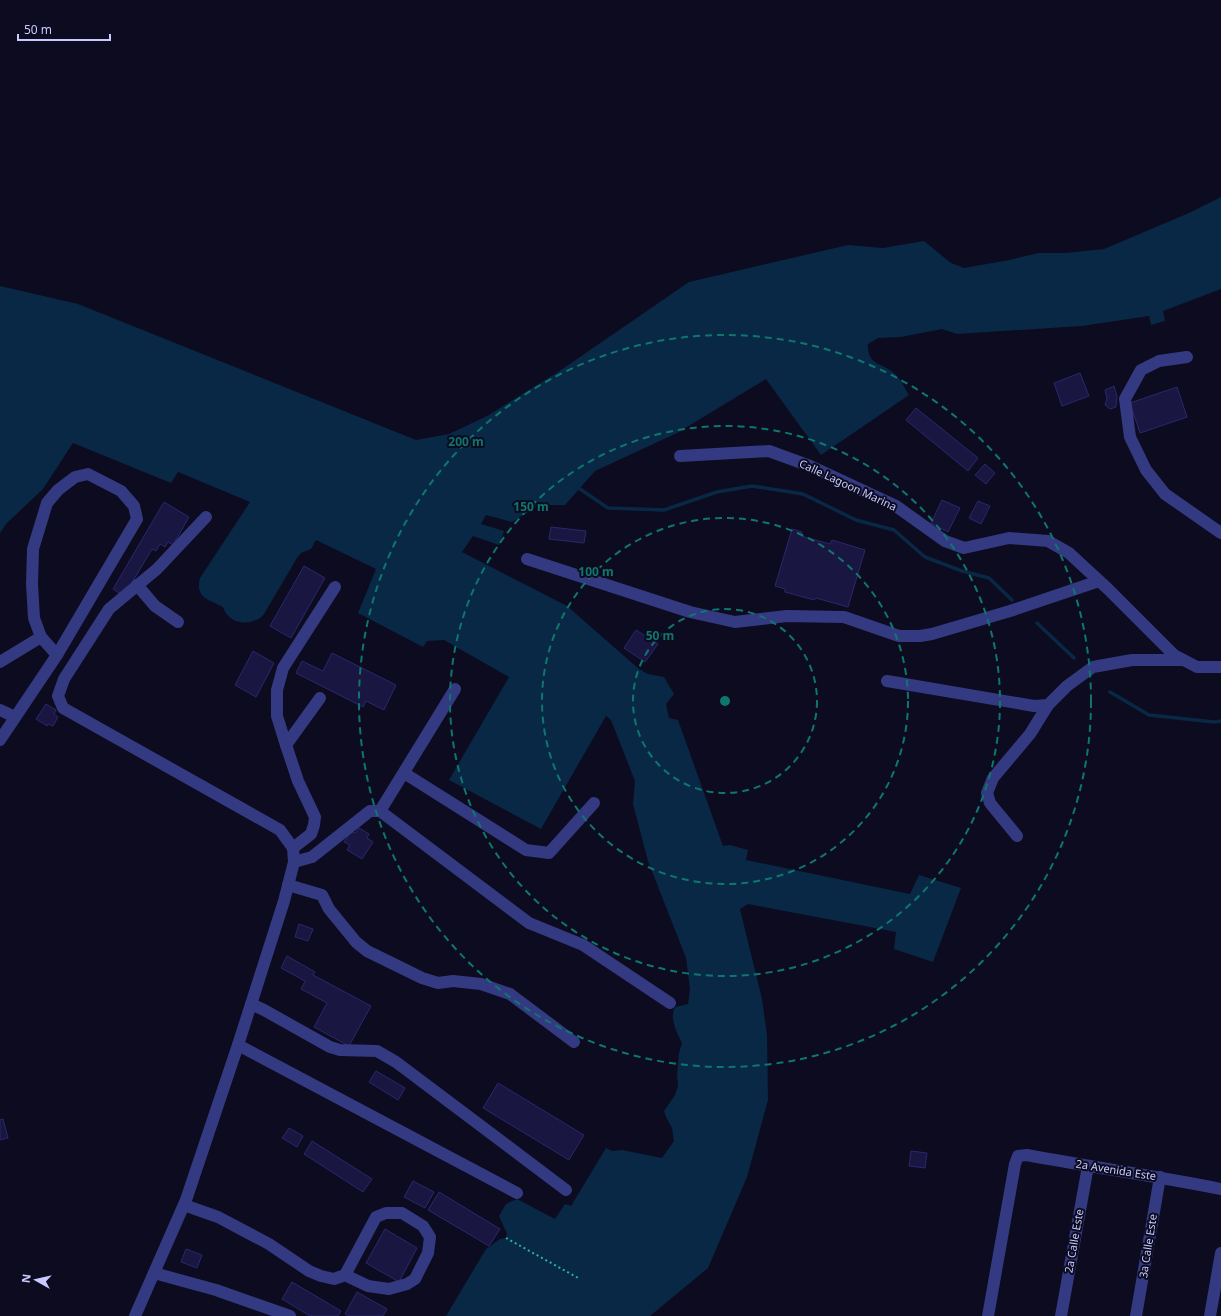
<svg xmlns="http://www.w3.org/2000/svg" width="1221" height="1316" viewBox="0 0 1221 1316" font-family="'Noto Sans',sans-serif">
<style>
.water{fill:#092845}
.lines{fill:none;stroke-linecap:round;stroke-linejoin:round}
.stream{stroke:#092845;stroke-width:3.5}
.building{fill:#191641;stroke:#2b276e}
.path{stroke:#26b69a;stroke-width:2;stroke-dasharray:2 3;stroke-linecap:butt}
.minor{stroke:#333a81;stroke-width:12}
.ring{fill:none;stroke:#0f766e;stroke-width:2;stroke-dasharray:7 5}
.labels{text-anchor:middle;stroke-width:4;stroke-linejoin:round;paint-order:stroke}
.street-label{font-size:11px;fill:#c9caff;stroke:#0c0b1f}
.centre{fill:#0f766e;stroke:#0c0b1f;stroke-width:2}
.ring-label{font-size:12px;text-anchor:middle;font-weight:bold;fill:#0f766e;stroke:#0c0b1f;stroke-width:4;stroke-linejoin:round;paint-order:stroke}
</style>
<rect width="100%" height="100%" fill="#0c0b1f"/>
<path class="water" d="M1221,197V289L1163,311L1165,321L1151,325L1149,316L1082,326L957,334L942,329L901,337L878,338L868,344C867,366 882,362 895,374C901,379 905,389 909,395L821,455L766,379L677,433L595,471L565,505H539L512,522L486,515L481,524L504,531L499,545L473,536L462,552L567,606L639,669L648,674L664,677L674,694L666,704L669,718L678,720L723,846L730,845L748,850L746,860L910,894L919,875L961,888L933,962L894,949L896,932L748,904L740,909L762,999L767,1035L768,1100L747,1177L708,1268L650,1316H446L486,1249L500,1239L506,1238L507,1234L499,1216L506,1204L517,1199L555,1219L565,1204L571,1206L606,1148L612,1151L622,1150L662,1158L674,1141L672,1128L666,1117L664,1111L675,1095L678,1086L677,1074L679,1053L682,1043C677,1033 669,1018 675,1007L688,1004L690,989L686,958L648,861L633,804L635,781L611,720L606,716L541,829L449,780L509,677L444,640L427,641L423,647L358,613L376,569L316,540L311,549L301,553L297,558L264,614C262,616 259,619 256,620C243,626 227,621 223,607C208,599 195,598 200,578L250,502L178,472L171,483L73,443L43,489L6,524L0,533V286L78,304L416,440L449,434L487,416L558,372L689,282L848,245L883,248L924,241L951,263L964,268L1009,260L1039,253H1065L1104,249L1189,213Z"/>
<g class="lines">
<g class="stream">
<path d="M577,487L608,508L664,510L717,492L752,486L803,494L856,520L894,530L925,557L962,571L989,578L1012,600"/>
<path d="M1037,623L1074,658"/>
<path d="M1110,692L1149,715L1214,722L1221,721"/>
</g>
</g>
<g class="building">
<path d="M1080,373L1089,396L1062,406L1054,383Z"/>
<path d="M1114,386L1117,396L1116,407L1110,409L1105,405L1107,398L1105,390Z"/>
<path d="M1177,387L1187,417L1140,433L1130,403Z"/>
<path d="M916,408L978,458L968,471L906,420Z"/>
<path d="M985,464L995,473L986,484L975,475Z"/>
<path d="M942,500L960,508L948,532L931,523Z"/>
<path d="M978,501L990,506L981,524L969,518Z"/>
<path d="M164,502L189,517L173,545L168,542L165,547L160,544L156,551L152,549L124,596L113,589Z"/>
<path d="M551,527L586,531L584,543L549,539Z"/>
<path d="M792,529L802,532L801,536L830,544L832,540L865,550L848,607L816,598L814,600L785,592V589L775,586Z"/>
<path d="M304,566L325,578L291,638L270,626Z"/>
<path d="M636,630L658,644L645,662L624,648Z"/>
<path d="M253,651L274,663L256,697L235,685Z"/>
<path d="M332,653L396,685L384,710L366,701L363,707L296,673L302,661L323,671Z"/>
<path d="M46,704L56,710L54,714L58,717L53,726L48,724L47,726L36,719Z"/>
<path d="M359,828L369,834L367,838L373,842L362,859L347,850L350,845L344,842L351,831L355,833Z"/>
<path d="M299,924L313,929L308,941L295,937Z"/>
<path d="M287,956L315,972L313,975L371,1006L349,1046L314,1027L327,1003L301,989L305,981L281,968Z"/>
<path d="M376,1071L405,1088L398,1100L369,1082Z"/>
<path d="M498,1083L584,1135L569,1160L483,1108Z"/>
<path d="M3,1119L8,1138L0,1140V1120Z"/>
<path d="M289,1128L303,1136L297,1147L282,1138Z"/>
<path d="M312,1141L372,1179L363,1192L304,1154Z"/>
<path d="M911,1151L927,1153L925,1168L909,1166Z"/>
<path d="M413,1181L434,1192L425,1208L404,1197Z"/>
<path d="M439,1192L500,1229L489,1246L428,1210Z"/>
<path d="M385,1229L417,1248L399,1282L366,1263Z"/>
<path d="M186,1249L202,1255L197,1268L181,1262Z"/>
<path d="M292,1282L341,1311L338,1316H310L282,1299Z"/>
<path d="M357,1292L387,1309L383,1316H349L345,1314Z"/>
</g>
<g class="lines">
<path class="path" d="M506,1238L580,1279"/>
<g class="minor">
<path d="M1187,357L1159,361L1141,370L1125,399L1130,437L1146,470L1165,494L1221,533"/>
<path d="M680,456L769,451L810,466L896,506L945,541L964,548L1009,538L1048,541L1069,553L1108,589L1174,655L1197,667H1221"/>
<path d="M527,559L690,612L735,622L787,616L844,617L899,636H920L932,634L1010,611L1099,581"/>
<path d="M137,585L155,606L178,622"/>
<path d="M0,662L41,637"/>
<path d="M887,681L1034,706L1048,705L1067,686L1093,667L1132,660H1183"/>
<path d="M0,710L15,717"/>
<path d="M0,740L57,655L137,519L134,506L121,491L88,474L75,477L58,490L47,503L33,549L32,584L34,618L41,637L57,655"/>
<path d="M286,745L320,698"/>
<path d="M404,773L526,850L549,853L594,803"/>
<path d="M380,811L455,689"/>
<path d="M1017,836L990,803L987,793L993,778L1030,734L1048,705"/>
<path d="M293,848L311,834L314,825L315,817L298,781L286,745L277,716V690L283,668L335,587"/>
<path d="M294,862L312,857L370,811H380L529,923L583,945L670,1003"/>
<path d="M288,885L322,895L329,909L356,942L367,951L422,978L438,983L453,981L481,984L510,994L574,1042"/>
<path d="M251,1004L264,1010L330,1047L340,1050L377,1051L396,1062L566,1190"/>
<path d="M238,1045L517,1193"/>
<path d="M184,1205L218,1217L269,1244L309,1271L321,1276L334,1279L345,1275L376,1217L386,1213H402L423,1226L430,1237L428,1253L415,1279L407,1284L389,1289L368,1286L345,1275"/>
<path d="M154,1273L216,1290L290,1316"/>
<path d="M135,1316L186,1200L238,1045L284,901L294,862L293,848L280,830L63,708L58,696L64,679L109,609L157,569L206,517"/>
<path d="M988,1316L1015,1164L1018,1156L1027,1155C1091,1167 1156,1176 1221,1189"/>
<path d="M1061,1316L1088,1166"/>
<path d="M1136,1316L1160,1177"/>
<path d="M1210,1316L1221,1253"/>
</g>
</g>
<g class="ring">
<circle cx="725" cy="701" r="92"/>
<circle cx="725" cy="701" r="183"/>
<circle cx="725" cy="701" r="275"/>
<circle cx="725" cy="701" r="366"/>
</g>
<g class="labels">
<g class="street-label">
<text transform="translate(848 485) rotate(25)" y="4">Calle Lagoon Marina</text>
<text transform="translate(1116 1170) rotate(9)" y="4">2a Avenida Este</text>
<text transform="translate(1074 1241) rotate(-80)" y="4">2a Calle Este</text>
<text transform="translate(1148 1246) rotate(-81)" y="4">3a Calle Este</text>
</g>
</g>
<circle cx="725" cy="701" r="6" class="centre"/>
<g class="ring-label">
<text x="466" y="446">200 m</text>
<text x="531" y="511">150 m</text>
<text x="596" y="576">100 m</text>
<text x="660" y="640">50 m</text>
</g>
<g transform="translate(36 1280) rotate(278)" stroke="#0c0b1f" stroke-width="3" paint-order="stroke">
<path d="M0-3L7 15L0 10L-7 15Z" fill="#c9caff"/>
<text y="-6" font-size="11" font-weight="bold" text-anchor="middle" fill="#c9caff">N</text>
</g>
<path d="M18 34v6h92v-6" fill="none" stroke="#c9caff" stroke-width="2"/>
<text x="24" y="34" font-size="12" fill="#c9caff" stroke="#0c0b1f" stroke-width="3" paint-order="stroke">50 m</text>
</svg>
